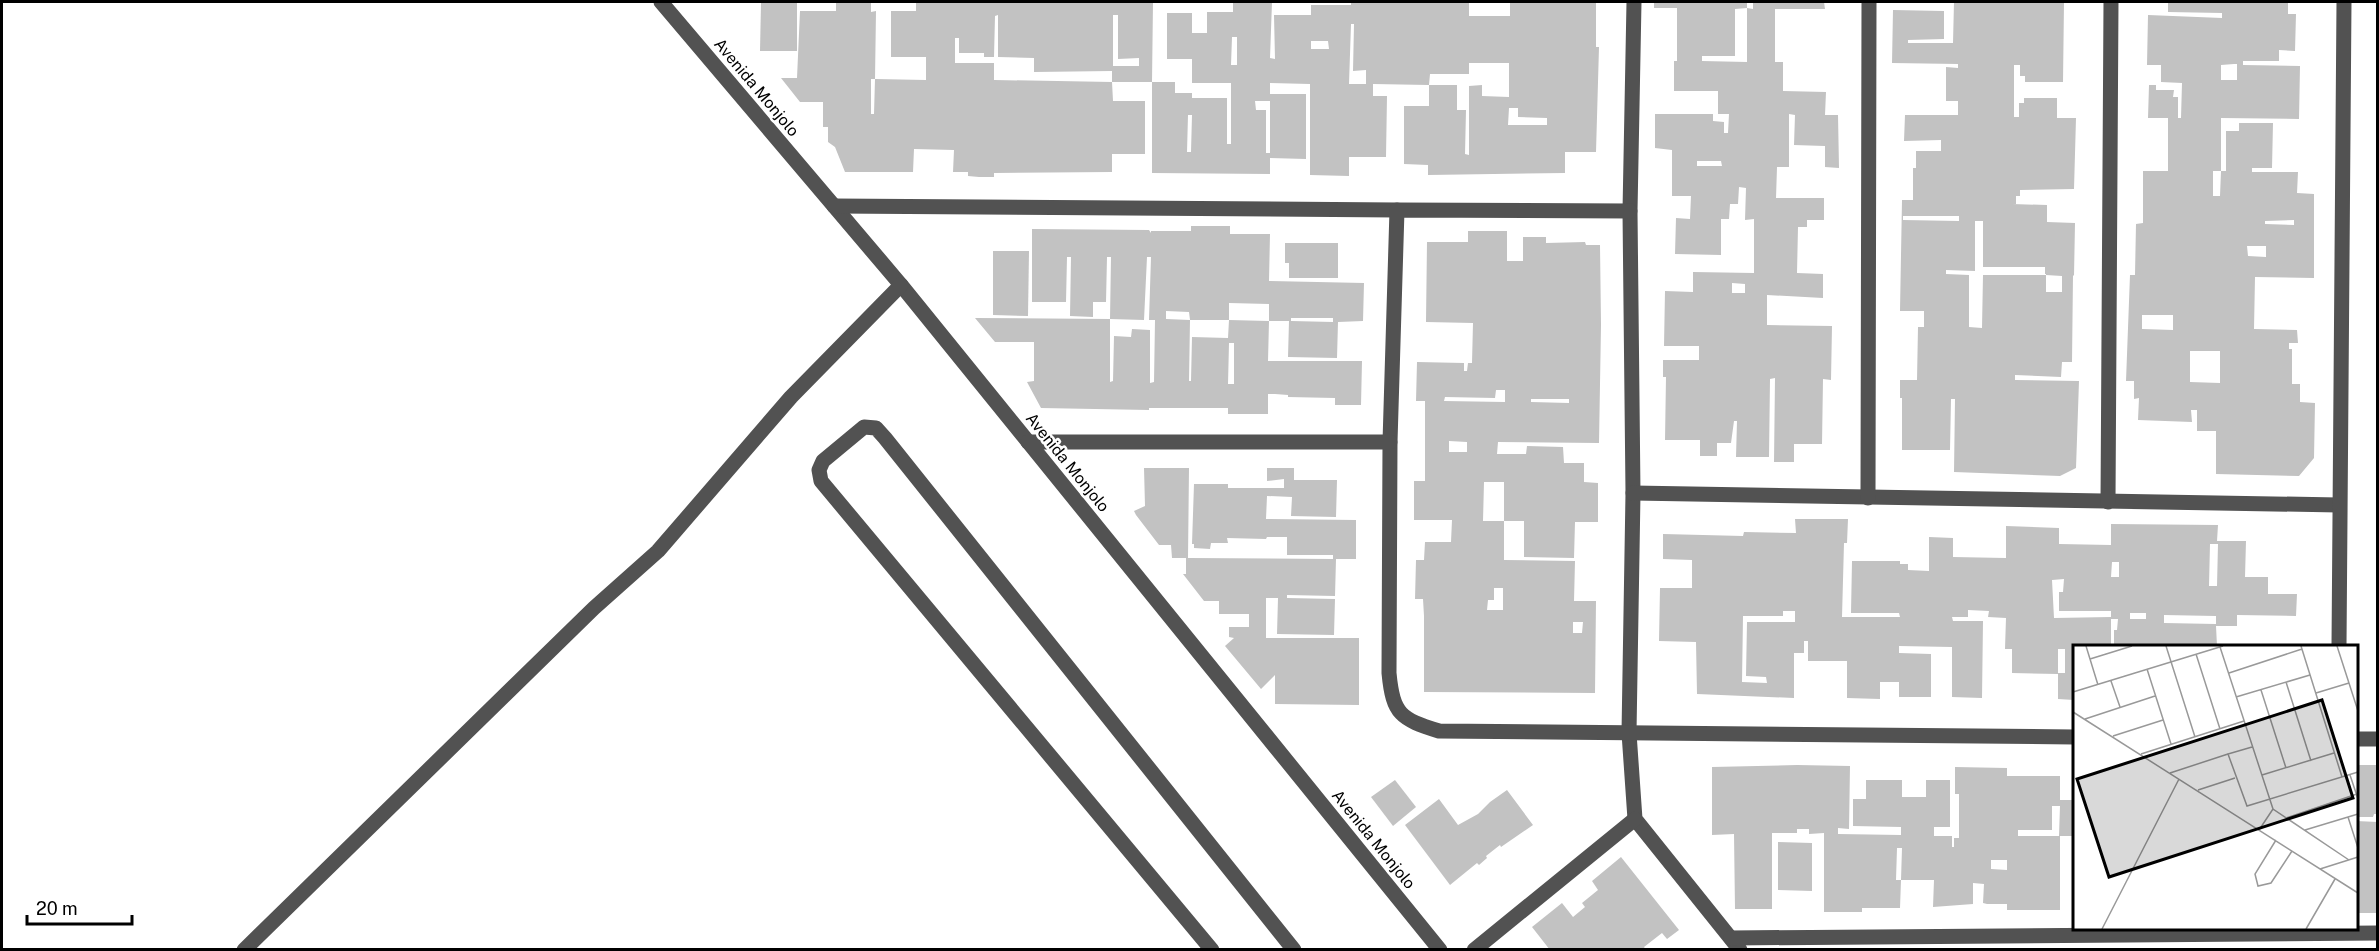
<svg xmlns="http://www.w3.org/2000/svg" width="2379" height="951" viewBox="0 0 2379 951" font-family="'Public Sans',sans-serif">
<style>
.building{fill:#c2c2c2;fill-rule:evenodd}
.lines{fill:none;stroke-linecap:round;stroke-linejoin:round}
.minor{stroke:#525252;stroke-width:15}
.labels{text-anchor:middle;stroke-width:5;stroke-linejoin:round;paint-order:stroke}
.street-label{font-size:16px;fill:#000;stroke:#fff}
.inset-road{fill:none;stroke:#999;stroke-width:1.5}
.view{fill:#000;fill-opacity:0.15;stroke:#000;stroke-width:3}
.inset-edge{fill:none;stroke:#000;stroke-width:3}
</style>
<rect width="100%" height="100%" fill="#fff"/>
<g class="building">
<path d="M836,2H871V12L876,11L875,79H871V114H874L875,79L926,80V57H891V11H916V2H1153L1152,82H1112V71L1034,72V58L998,57V15L995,16L994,57H984V53H959V38H955V63H994V80L1112,82L1113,101H1145V154H1112V172L994,173V177H979L968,176V172H953L954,150L914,149L913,172H845L835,147L828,142V127H823V102H800L781,78H797L800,11H836ZM1113,15H1118V59L1139,58V66H1113Z"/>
<path d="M1233,2H1272L1270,58L1275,59L1274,15H1311V5H1351V2H1469V16H1510V2H1593L1596,3V47H1599L1596,152H1565V173L1428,175V165L1404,164V106H1429V85H1457V110H1466L1465,154L1469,155V86L1482,85V96L1509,97V63H1469V74H1430L1429,85L1373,84V96H1387L1386,157H1349V176L1310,175V84L1270,83V94H1306V159L1270,158V174L1152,173V82H1175V93H1192V98H1227V144H1231V83H1192V59H1167V13H1192V33H1207V12H1233ZM1351,24H1354L1353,71L1366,70V84H1349ZM1232,37H1237V65H1231ZM1311,41H1328L1329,49H1311ZM1255,101H1270V153H1266V110H1256ZM1509,108H1518V117L1547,118V125H1508ZM1188,115H1192L1191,152H1187Z"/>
<path d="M1654,2H1747V8L1753,9V2H1824L1825,9H1775V62H1783V91L1826,92L1825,115H1838L1839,168L1825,167V146L1794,145L1795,115L1789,114V167H1777L1776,198H1824V220H1807V227H1798L1797,273L1823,274V298L1767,295V325L1832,326L1831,380L1823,379L1822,444H1794V462H1774L1775,378L1770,379L1769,457H1736L1737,421H1734L1731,443H1717V456H1700V440H1665L1666,377H1663V360H1699V346H1664L1665,291L1693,292V272L1754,273V219L1745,220L1746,188L1739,187L1738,204H1730L1729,219H1721V255L1675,254L1676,218L1690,219L1691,196H1672V150L1655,148V114H1713V121L1724,122V133H1728L1729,114H1718V91H1674V61H1677V8H1654ZM1747,8V62L1702,61V56H1735V9ZM1697,161H1721L1722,166H1697ZM1732,283L1745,284V293H1732Z"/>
<path d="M1954,2H2064L2063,82H2025V76H2020V65H2014V117H2019V103H2024V98H2057V118H2076L2074,189L2020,190V196H2016V204H2012L2047,205V222L2075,223L2074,276L2073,275L2072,362H2062L2061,377L2015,375V380L2079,381L2076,468L2060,476L1954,472L1955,399H1951L1950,450H1902V398H1900V380H1917L1918,327H1924V311H1900L1902,200H1913V168H1916V151H1941V140L1904,141L1905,115H1958V101H1946V67L1958,68V64L1892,63L1893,10L1944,11V39L1908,40V43H1953ZM1903,216H1959V221L1903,220ZM1975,221H1983V267H2045V274H2046V275L2062,276V292H2046V275H1983L1982,328L1969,327V275L1946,274V270L1975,271Z"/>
<path d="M2168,2H2288V14H2296L2295,51L2279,50V61H2243V65L2300,66L2299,119L2221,118V171H2213V196H2220L2221,171H2226V131H2239V123H2273L2272,168H2252V172H2298L2297,193L2314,194V278L2255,277L2254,329L2297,330L2298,343H2289V349H2292V384H2300V402L2315,403L2314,458L2299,476L2216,474V431H2197V410H2191L2192,422L2138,420L2139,398L2134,399V381H2126L2130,275H2135L2136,224L2143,223V171H2168V118H2148L2149,85H2156V90H2174L2173,97H2178V118H2181L2182,83L2161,82V65H2147L2148,15L2222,18V13L2168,12ZM2234,64H2237V80H2221V65ZM2294,220V225L2265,224V221ZM2247,246H2266V257L2248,256ZM2142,315H2173V330L2142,329ZM2190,351H2220V383L2190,382Z"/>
<path d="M761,3H797V51H760Z"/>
<path d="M1191,226H1230V234H1270L1269,281L1364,283L1363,321L1338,322L1337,358L1288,357L1289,321H1269V304L1229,303V320L1269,321L1268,361H1362L1361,405H1335V398L1288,397V395L1275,394H1268V414H1228V408H1149V410L1041,408L1027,382L1034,381V342H995L975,318L1110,319L1111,257H1107L1106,302H1093V317L1070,316L1071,257H1067L1066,302H1032V229L1149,230L1151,233V231H1191ZM1147,257H1151L1149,320H1155L1154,382L1150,383V330L1132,329L1131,337L1114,336L1113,381L1110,382V319L1144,320ZM1166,311L1189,312L1190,320H1229L1228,338L1192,337L1191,381H1189L1190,320L1166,319ZM1291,318H1333V322L1291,321ZM1229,343H1234V384H1228Z"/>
<path d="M1468,231H1507V261H1523V237H1546V243L1585,242L1586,245H1600L1601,325L1599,443L1498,442L1497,454H1526L1527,446L1563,447L1564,463H1584V482L1598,483V522H1575L1574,558L1524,557V521H1504V560L1575,561L1574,601H1596L1595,693L1424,692V616L1423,599H1415L1416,560H1424L1425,542H1451L1452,520H1414V481H1425V401H1416L1417,362L1464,363V371H1467L1468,363H1472L1473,323L1426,322L1427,242H1468ZM1496,390H1505V402L1444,401L1445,397L1495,398ZM1531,399H1569V403L1531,402ZM1449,441L1467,442V452H1449ZM1484,482H1504V521H1483ZM1494,588H1503V610H1487L1488,600H1494ZM1573,622H1583L1582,633H1573Z"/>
<path d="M1285,243H1338V278H1289V263H1285Z"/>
<path d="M993,251H1029L1028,316L993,315Z"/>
<path d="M1144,468H1189L1188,558L1333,559V555H1287V537H1267L1266,539L1227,538L1228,543H1211L1210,549L1194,548V544H1192L1194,484H1228V488H1284V479L1267,481V468H1294V480H1337L1336,517L1291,516L1292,497L1267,496L1266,519L1356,520V559H1336L1335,596L1287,595V598L1335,599L1334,635L1277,634L1278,598H1266V638H1359V705L1275,704V675L1261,689L1225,646L1234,638L1229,637V627H1249V614H1219V601H1204L1183,574H1186V558H1172L1171,545H1159L1136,515L1134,511L1145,506Z"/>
<path d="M1795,519H1848L1847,543H1844L1842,617H1900L1899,613H1851L1852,561H1900V564H1908V570L1929,571V537L1953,538V557L2006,558V526L2059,528V544L2111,545V524L2218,525L2217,541H2246L2245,577H2268V594H2297L2296,616L2237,615V626H2216L2217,646H2114V630H2117L2118,619H2111V646H2074V700L2058,699V674L2012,673V649H2005L2006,618L1988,617L1989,611L1968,610V617H1952L1953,621H1983L1982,698L1952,697V647L1899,646V653L1931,654V697H1899V682H1880V699L1847,698V661H1808V641H1804V653H1794V698L1697,694L1696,642L1659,641L1660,588H1692V560L1663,559V534L1743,536L1744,532L1796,533ZM2210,544H2218L2217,586H2209ZM2112,562H2119V577H2111ZM2064,579L2063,592H2059V611H2111V617L2054,618L2052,580ZM1783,611H1795V622H1747L1746,676L1766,677L1767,683L1742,682L1743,616H1783ZM2130,613H2146V619H2130ZM2164,615L2216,616V624L2164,623ZM2058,649H2065V673H2058Z"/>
<path d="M1797,765L1850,766L1849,829L1838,828V834L1901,835V827L1853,826V799H1866V780H1902V797H1926V780H1950V827H1934V836H1952V847H1954V838H1959V794H1955V767L2007,768V776H2060V800H2074V836H2060V910H2007V904H1987L1983,903L1984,884L1973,883V904L1933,907L1934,880H1901L1902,848H1897L1896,880H1901L1900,908H1862V912H1824V833L1809,834V829H1797V833H1772V909H1735L1734,834L1712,835V767ZM2052,806H2060L2059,836H2018V830H2052ZM1991,860H2007V870L1991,869Z"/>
<path d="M2356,765H2378V814H2374L2373,817H2356Z"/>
<path d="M1395,780L1416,807L1393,826L1371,797Z"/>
<path d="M1507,790L1533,825L1501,847L1500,845L1486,856L1487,858L1479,865L1477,863L1450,885L1405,825L1439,799L1458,825L1478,814L1490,802Z"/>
<path d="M2356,821L2378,822V913H2356Z"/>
<path d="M1778,842L1812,843V891L1778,890Z"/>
<path d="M1621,857L1679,930L1667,939L1662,933L1644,947L1646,950H1550L1532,927L1562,903L1573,917L1585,907L1582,903L1598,890L1592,881Z"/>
</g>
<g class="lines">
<g class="minor">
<path d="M661,2L901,285L1440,950"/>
<path d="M1634,2L1630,211L1633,493L1629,733L1635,819L1740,950"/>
<path d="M834,206L1397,210"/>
<path d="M1630,211L1397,210L1390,442L1389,673C1393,715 1401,719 1439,731L2074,737"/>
<path d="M1028,442H1390"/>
<path d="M1633,493L2339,505"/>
<path d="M1868,498L1869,2"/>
<path d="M2108,502L2111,2"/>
<path d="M2339,646L2344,2"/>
<path d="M2356,739H2378"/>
<path d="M1731,938L2378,933"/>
<path d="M244,950L594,608L658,551L791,397L901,285"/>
<path d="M1212,950L821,481L819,470L823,461L864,427L876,428L885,438L1294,950"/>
<path d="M1474,950L1635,819"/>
</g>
</g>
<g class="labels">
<g class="street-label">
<text transform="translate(757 87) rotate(50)" y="6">Avenida Monjolo</text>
<text transform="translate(1068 462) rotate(51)" y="6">Avenida Monjolo</text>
<text transform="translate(1374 839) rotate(51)" y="6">Avenida Monjolo</text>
</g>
</g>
<g transform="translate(2073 645)">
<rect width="285" height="285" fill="#fff"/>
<path class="inset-road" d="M13,1L25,40M93,1L122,92M228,1L269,132M264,1L285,66M147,2L200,164L276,215M123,9L147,84M17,14L59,1M74,24L98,99M156,28L229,4M38,36L47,62M213,37L238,116M188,45L213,123M0,47L150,1M243,48L276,38M163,52L237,30M0,67L285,248M12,74L82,51M40,91L90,75M179,102L155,109L174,161L285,127M68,109L171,76M97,128L155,109M189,130L261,108M277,130L285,154M125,145L162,133M275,172L285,203M213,173L284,149M186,185L200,164M232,185L285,169M203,195L182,229L185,241L198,238L219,206M247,224L285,212M29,284L106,134M233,284L262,234"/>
<path class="view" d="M249,55L280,153L36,232L4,134Z"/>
<rect width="285" height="285" class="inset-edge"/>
</g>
<rect width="2379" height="951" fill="none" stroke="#000000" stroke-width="6"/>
<path d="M27 915v9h105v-9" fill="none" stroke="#000000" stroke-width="3"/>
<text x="36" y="915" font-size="18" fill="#000000" stroke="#ffffff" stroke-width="4.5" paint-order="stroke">20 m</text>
</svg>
